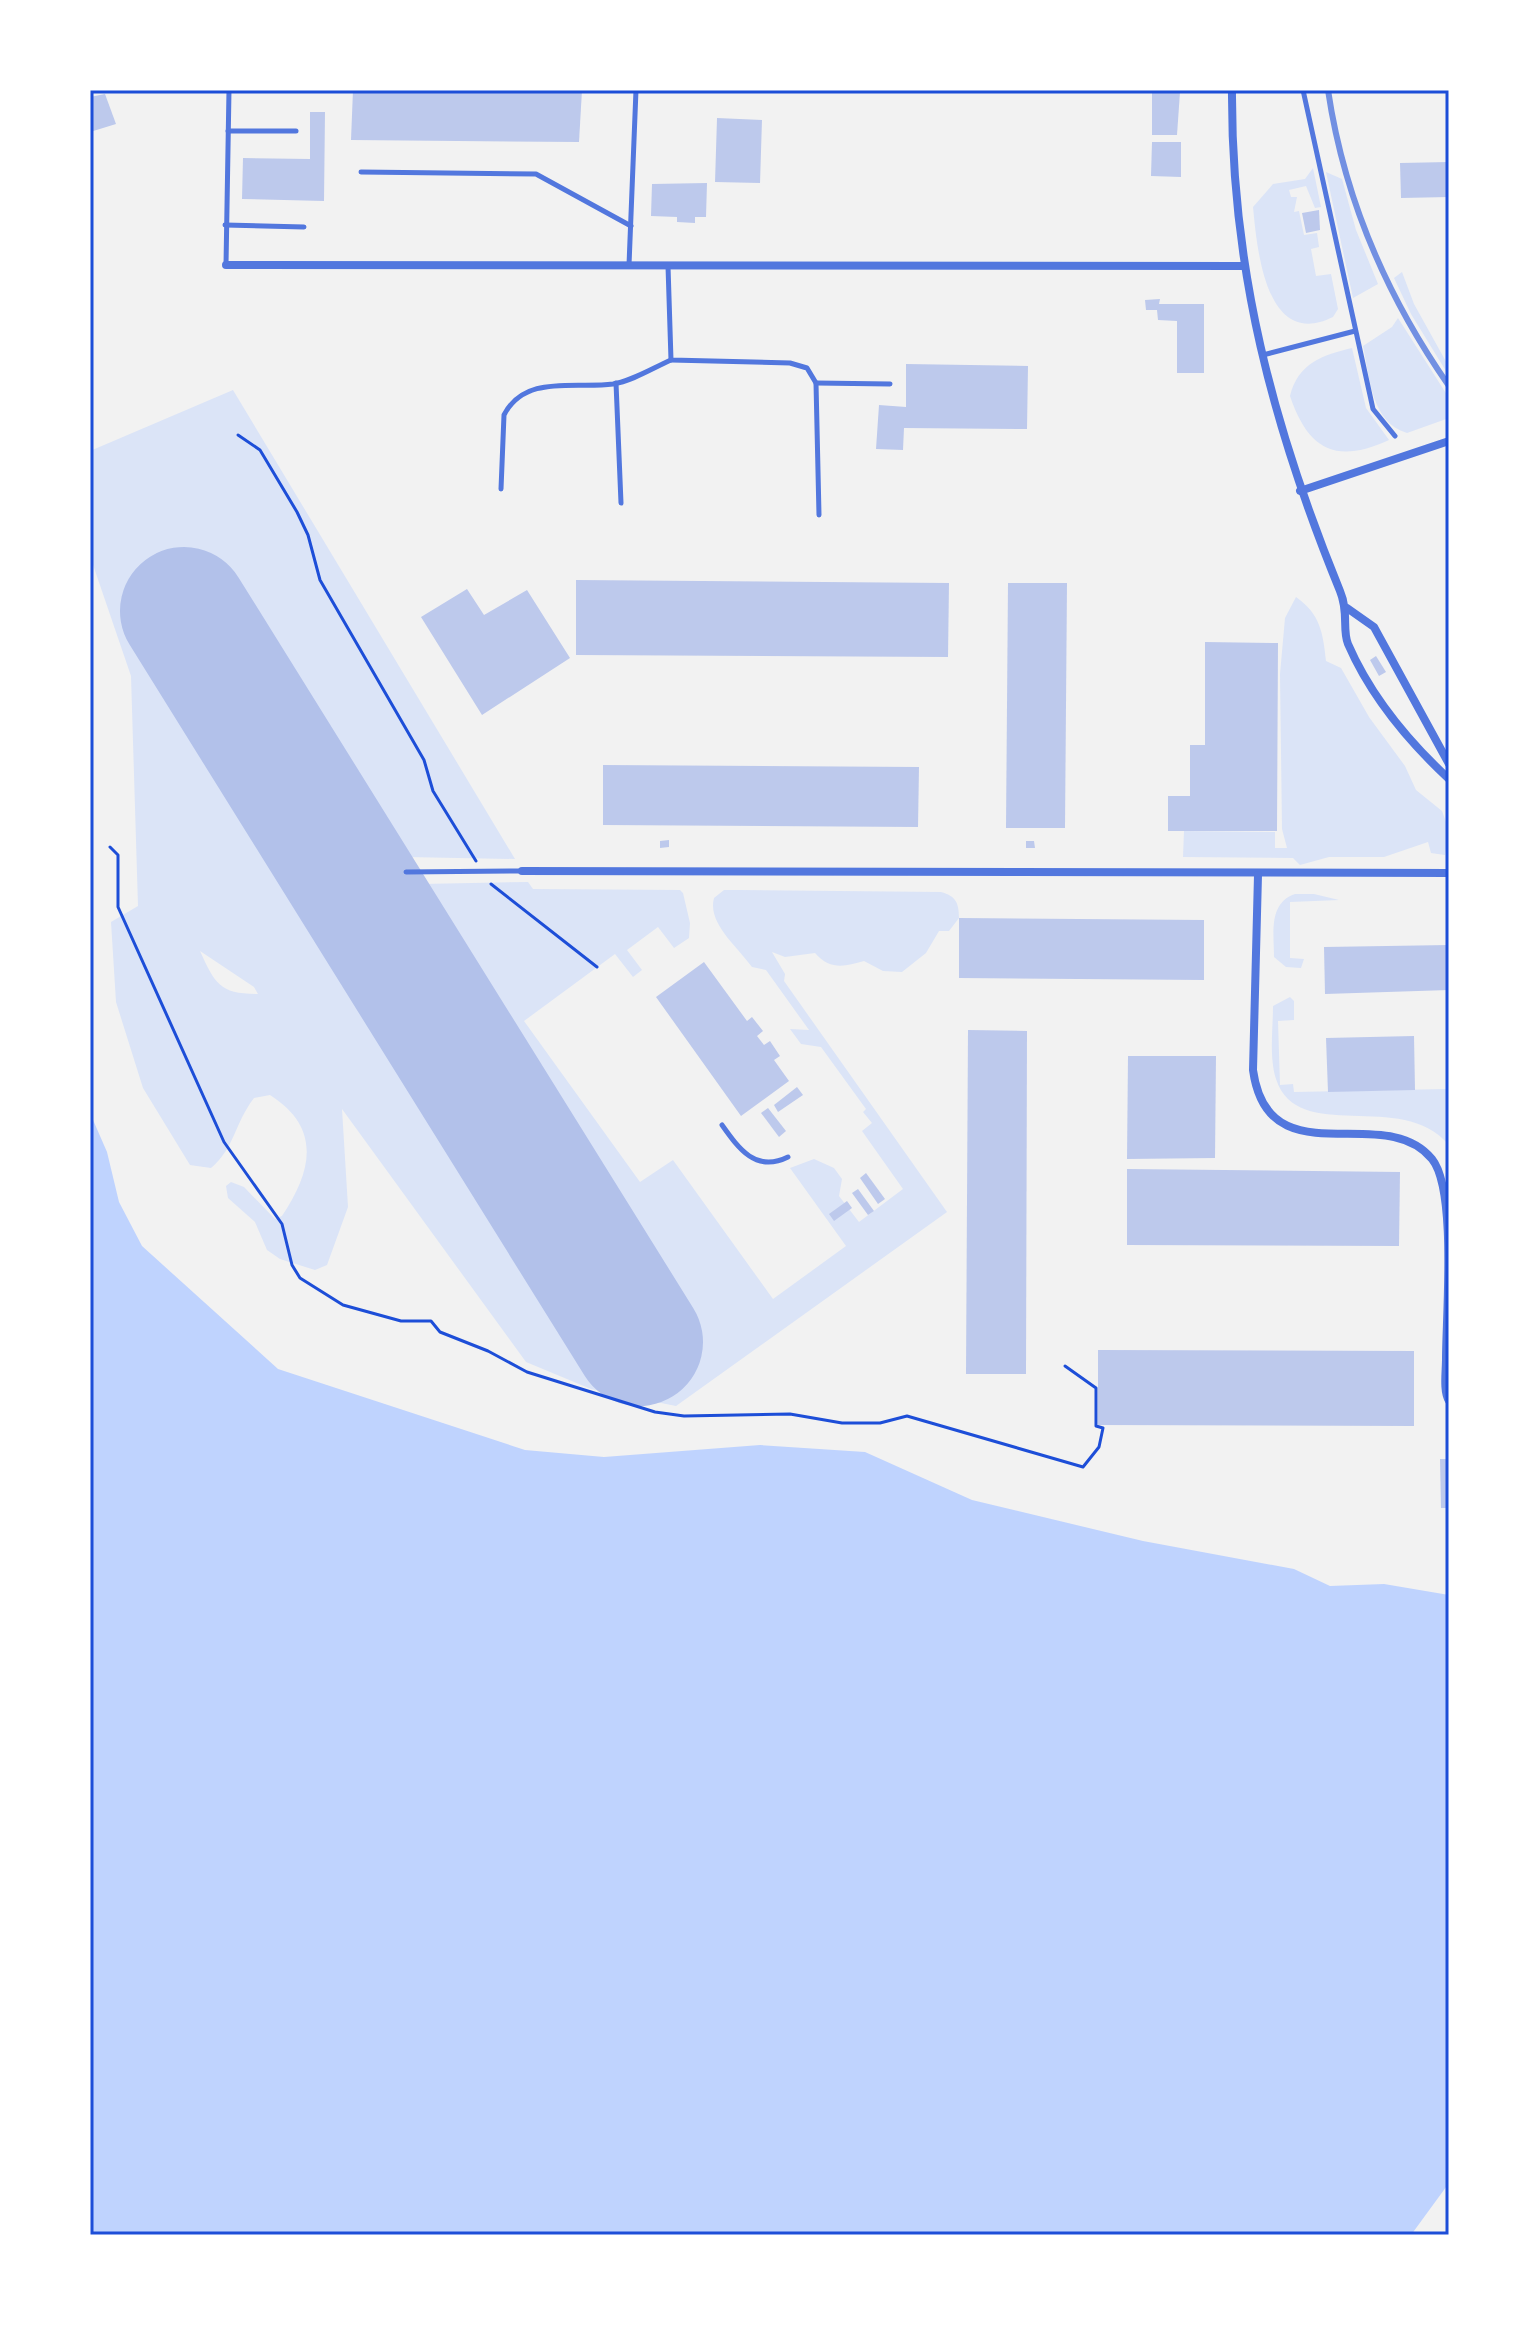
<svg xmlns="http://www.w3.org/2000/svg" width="1539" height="2325" viewBox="0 0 1539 2325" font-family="Rubik,sans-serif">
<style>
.green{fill:#dbe4f7;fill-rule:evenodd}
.water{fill:#bfd3fe}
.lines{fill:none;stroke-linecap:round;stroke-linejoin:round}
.runway{stroke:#b2c1ea;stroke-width:128}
.building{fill:#bdc9ec}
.path{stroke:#1d4ed8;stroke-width:3}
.service{stroke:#5277de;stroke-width:5}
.minor{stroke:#5277de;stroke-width:8}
.rail{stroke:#7290e2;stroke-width:6}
.neatline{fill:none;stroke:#1d4ed8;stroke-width:3}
</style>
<rect width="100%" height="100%" fill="#f2f2f2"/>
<g class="green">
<path d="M1313,168L1321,207L1315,208L1306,186L1289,190L1291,197H1297L1294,212L1299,211L1304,235L1317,233L1319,247L1311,249L1316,276L1331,274L1338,309L1333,317C1265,351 1257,247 1253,207L1273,184L1305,179Z"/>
<path d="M1326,172L1342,179L1356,230L1378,284L1353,298Z"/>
<path d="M1402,272L1414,304L1449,367V376L1411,314L1394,278Z"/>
<path d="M1398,318L1449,398V418L1407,433C1371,422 1370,378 1363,346L1392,327Z"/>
<path d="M1352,348L1366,408L1389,440C1335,465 1308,449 1290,396C1298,363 1323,355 1352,348Z"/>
<path d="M233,390L515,859L406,857L421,884L528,882L533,889L680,890L683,893L690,923L689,938L674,948L658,927L627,950L642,970L633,977L615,954L524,1021L640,1182L673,1160L773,1299L846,1246L790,1168L814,1159L834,1168L842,1179L839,1196L859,1222L903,1189L862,1131L872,1123L863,1112L866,1109L821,1047L801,1044L790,1029L809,1030L766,970L752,967C738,947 707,923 714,898L724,890H739L941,892C956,896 959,903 959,918L949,931H939L926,953L902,972L883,971L864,961C844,967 830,970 815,953L785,957L772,952L785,974L784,981L947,1212L676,1406L591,1389L526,1362L342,1109L348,1207L327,1265L315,1270L280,1259L267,1250L255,1222L228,1198L226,1186L231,1182L244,1187L275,1219L282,1216C312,1171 322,1128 270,1095L254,1098C234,1124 235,1148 211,1168L190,1165L143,1088L116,1002L111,922L138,906L131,676L90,556V451ZM200,951L254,987L258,994C220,994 215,984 200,951Z"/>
<path d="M1296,597C1320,614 1323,632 1326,661L1341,668L1369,717L1405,766L1416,790L1442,811L1449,830L1445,855L1431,853L1428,842L1384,857H1329L1300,865L1293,858L1183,857L1184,831L1275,832V848H1287L1282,829L1280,674L1285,618Z"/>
<path d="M1295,894H1314L1339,900L1290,902V958L1304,959L1301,968L1286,967L1274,957C1274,934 1268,903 1295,894Z"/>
<path d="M1290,997L1294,1001V1020L1278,1021L1280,1085L1293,1084L1294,1092L1446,1089L1449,1145C1401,1088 1298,1146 1276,1079C1269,1057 1273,1029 1273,1006Z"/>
</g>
<path class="water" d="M90,1113L107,1152L119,1202L142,1246L278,1369L525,1450L604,1457L760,1445L865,1452L972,1500L1143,1541L1294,1569L1330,1586L1384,1584L1449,1595V2183L1411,2235H90Z"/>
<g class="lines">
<path class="runway" d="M184,611L639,1342"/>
</g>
<g class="building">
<path d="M353,90H582L579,142L351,140Z"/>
<path d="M1152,90L1180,92L1177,135H1152Z"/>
<path d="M105,94L116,124L90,132V97Z"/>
<path d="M310,112H325L324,201L242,199L243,158L310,159Z"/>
<path d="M717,118L762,120L760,183L715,182Z"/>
<path d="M1152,142H1181V177L1151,176Z"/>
<path d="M1449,162V197L1401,198L1400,163Z"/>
<path d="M707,183L706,217H695V223L677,222V217L651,216L652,184Z"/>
<path d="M1319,210L1320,230L1306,233L1302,213Z"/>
<path d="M1160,299L1159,304H1204V373H1177V321L1158,320L1157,310H1146L1145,300Z"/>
<path d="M906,364L1028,366L1027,429L904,428L903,450L876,449L879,405L906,407Z"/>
<path d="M576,580L949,583L948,657L576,655Z"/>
<path d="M1008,583H1067L1065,828H1006Z"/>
<path d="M467,589L484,615L527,590L570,658L482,715L421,617Z"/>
<path d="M1205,642L1278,643L1277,831H1168V796H1190V745H1205Z"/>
<path d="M1376,656L1386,672L1379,676L1370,660Z"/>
<path d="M603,765L919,767L918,827L603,825Z"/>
<path d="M669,840V847L660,848V841Z"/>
<path d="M1026,841H1034L1035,848H1026Z"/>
<path d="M959,918L1204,920V980L959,978Z"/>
<path d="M1449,945V990L1325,994L1324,947Z"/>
<path d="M704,962L747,1021L752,1017L763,1031L757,1036L764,1045L770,1041L780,1056L774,1060L789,1081L741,1116L656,997Z"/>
<path d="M968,1030L1027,1031L1026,1374H966Z"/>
<path d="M1414,1036L1415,1090L1328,1092L1326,1038Z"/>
<path d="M1128,1056H1216L1215,1158L1127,1159Z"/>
<path d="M797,1087L803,1095L778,1112L774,1105Z"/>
<path d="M768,1108L786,1131L779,1137L761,1113Z"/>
<path d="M1127,1169L1400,1172L1399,1246L1127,1245Z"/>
<path d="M866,1173L885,1199L878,1204L860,1178Z"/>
<path d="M858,1189L874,1211L868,1215L852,1193Z"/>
<path d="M847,1201L852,1208L834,1221L829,1214Z"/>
<path d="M1098,1350L1414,1351V1426L1098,1425Z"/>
<path d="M1440,1459H1449V1508H1441Z"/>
</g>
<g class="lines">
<g class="path">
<path d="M238,435L260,450L297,512L308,535L320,580L424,760L433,791L476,861"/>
<path d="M110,847L118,855V907L224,1142L282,1224L292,1265L300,1278L343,1305L401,1321H431L440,1332L488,1351L527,1372L655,1412L684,1416L790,1414L842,1423H880L907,1416L1083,1467L1099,1447L1103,1428L1096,1426V1388L1065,1366"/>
<path d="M491,884L597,967"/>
</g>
<g class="service">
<path d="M1303,90L1373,409L1395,436"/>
<path d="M228,131H296"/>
<path d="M361,172L536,174L631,226"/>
<path d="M225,225L304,227"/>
<path d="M226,265L229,90"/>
<path d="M629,265L636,90"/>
<path d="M668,266L671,360L790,363L807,368L816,383L819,515"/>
<path d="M1263,355L1355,331"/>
<path d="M616,383L621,503"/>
<path d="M816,383L890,384"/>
<path d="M501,489L504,415C525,374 575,389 613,384C632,381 653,368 671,360"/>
<path d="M406,872L522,871"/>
<path d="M722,1125C739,1149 756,1173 788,1157"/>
</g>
<g class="minor">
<path d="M1232,90C1231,269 1273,427 1340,591C1349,612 1342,630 1348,644C1371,697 1408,741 1449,779"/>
<path d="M226,265L1243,266"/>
<path d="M1300,491L1449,441"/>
<path d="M1347,608L1374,627L1449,764"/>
<path d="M522,871L1449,873"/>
<path d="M1258,875L1253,1070C1268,1180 1384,1100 1432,1159C1457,1190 1446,1316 1446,1359C1446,1372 1443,1391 1449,1401"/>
</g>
<path class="rail" d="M1328,90C1344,198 1387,297 1449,386"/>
</g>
<rect width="1539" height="2325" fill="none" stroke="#ffffff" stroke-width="184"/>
<rect x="92" y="92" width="1355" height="2141" class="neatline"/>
</svg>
